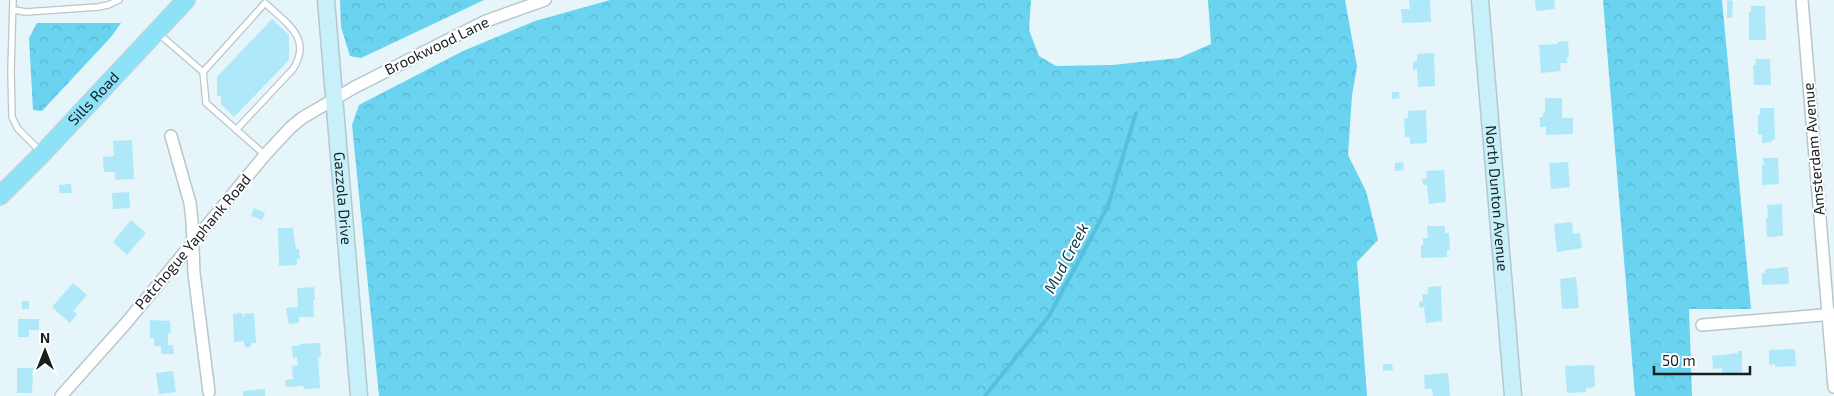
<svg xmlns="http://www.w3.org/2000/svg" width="1834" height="396" viewBox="0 0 1834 396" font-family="'Exo 2',sans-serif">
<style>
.forest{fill:url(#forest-crowns)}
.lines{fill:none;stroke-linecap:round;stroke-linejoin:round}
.stream{stroke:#56bfdc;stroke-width:4}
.building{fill:#aee8f9}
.lane-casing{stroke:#b7c7cc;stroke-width:8}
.street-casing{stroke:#b7c7cc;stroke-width:14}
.secondary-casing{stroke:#b7c7cc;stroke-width:19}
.primary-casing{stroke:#d1d2d3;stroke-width:20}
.lane{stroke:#fff;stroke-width:5.5}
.street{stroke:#fff;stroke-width:11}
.secondary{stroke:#c7f0fb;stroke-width:16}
.primary{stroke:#8ee2f7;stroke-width:18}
.labels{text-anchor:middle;stroke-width:4;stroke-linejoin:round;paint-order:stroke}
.street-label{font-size:15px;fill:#191f21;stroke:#fff}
.water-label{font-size:16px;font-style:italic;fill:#144350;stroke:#fff}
</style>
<defs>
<pattern id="forest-crowns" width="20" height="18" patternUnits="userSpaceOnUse" patternTransform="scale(1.25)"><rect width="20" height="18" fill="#6ad3f0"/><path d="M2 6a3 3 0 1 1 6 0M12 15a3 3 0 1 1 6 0" fill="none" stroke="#5bb5ce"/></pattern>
</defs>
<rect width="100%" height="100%" fill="#e5f5fa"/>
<g class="forest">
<path d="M340,0H484L361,58L350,56L341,27Z"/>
<path d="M610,0H1031L1029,30L1039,56L1056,66L1112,65L1179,58L1211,44L1208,0H1345L1357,66L1352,96L1348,155L1366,191L1378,240L1357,262L1367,396H379L352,125L359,105L463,51L535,21Z"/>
<path d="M1603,0H1722L1751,309H1689L1692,396H1635Z"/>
<path d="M37,23H121L111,37L42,111L33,110L29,38Z"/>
</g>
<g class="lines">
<path class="stream" d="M985,396L1049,316L1108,206L1136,113"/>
</g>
<g class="building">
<path d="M1409,0H1430L1431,22L1402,23L1401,9H1410Z"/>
<path d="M1535,0H1554L1555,9L1536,11Z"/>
<path d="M1727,0L1733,1L1732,18H1727Z"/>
<path d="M1751,6H1765L1766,40H1749V12H1751Z"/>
<path d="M272,19L289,35V60L234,117L221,104V96H217V77Z"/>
<path d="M1568,41L1569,57L1566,58L1568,63H1560L1561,71L1541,73L1539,45L1558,44V42Z"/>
<path d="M1434,53L1435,86L1418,87L1417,69L1413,70V62L1417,61V54Z"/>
<path d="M1755,59H1770L1771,85H1754L1753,65H1756Z"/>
<path d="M1392,92H1399L1400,98L1392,99Z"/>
<path d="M1545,98H1562V118H1573V134L1546,135V127H1540V117H1543V113H1545Z"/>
<path d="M1760,108H1774L1775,140H1772V142L1762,143V135H1758V115H1760Z"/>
<path d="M1426,110L1427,143L1410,144V137H1405L1404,118H1408V111Z"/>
<path d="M132,140L134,179L115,180V172H104L103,157L114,156L113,141Z"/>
<path d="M1763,158H1778L1779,184L1762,185V165H1764Z"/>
<path d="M1403,162L1404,170L1395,171V163Z"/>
<path d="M1568,162L1570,187L1551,189L1549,163Z"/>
<path d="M1444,170L1446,202L1429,204L1427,185H1423L1422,179H1427L1426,171Z"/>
<path d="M71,184L72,193H59V185Z"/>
<path d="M129,192L130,208L113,209L112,193Z"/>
<path d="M1782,204L1783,236L1767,237L1766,218H1768L1767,205Z"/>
<path d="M254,208L265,213L262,220L251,216Z"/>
<path d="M131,220L146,233L127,255L113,242Z"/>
<path d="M1572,222L1573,234L1580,233L1582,248L1557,252L1554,224Z"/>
<path d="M1427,226H1445V233H1449L1450,250H1447V257L1421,258V245H1423V238H1428Z"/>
<path d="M278,228H293L296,249H299L300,259H297V265L279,266Z"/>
<path d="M1788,267L1789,284L1762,285V273H1765V269Z"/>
<path d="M1576,277L1579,308L1562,309L1560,279Z"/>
<path d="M73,283L87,295L73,311L77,314L70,323L52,307Z"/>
<path d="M1441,286L1442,321L1426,323L1424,307L1420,308L1419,302L1423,301L1422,294H1428V287Z"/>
<path d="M314,287L315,300H313L314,317H299V323L289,324L286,308L298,307L297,288Z"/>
<rect x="22" y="301" width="7" height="8"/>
<path d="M242,313L243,317H245L244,314L254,313L256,343H251V347H245L244,341L234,342L233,314Z"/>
<path d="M18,319H39V330H29V337H18Z"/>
<path d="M150,320L170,321L171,333H168V345H173L174,354H161V346H154V338H150Z"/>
<path d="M320,343L321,357H318L320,388L304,389L303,386L286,387L285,380L293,379L292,366L298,365L297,357L293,358L292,346H300V344Z"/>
<path d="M1795,349L1796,366L1775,367V364L1769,365V350Z"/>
<path d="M1738,351H1742V373L1722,374V368L1713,369L1712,356L1738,353Z"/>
<path d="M1383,364H1392L1393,370L1383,371Z"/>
<path d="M1594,365L1595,387L1586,388V392L1567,393L1565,366Z"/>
<path d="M17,368H33L32,393H17Z"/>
<path d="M173,371L176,392L159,394L156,373Z"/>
<path d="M1448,373L1450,396H1433L1432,389H1425L1424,375Z"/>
<path d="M265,389V396H243V391Z"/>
</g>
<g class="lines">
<g class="lane-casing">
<g id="lane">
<path d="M13,0L11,71L12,117L18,129L41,152"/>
<path d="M14,10L26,12L98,7L108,5L119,0"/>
<path d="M159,34L203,72L206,103L265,155"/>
<path d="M203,72L265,3C286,23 313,38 293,69L236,130"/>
</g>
</g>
<g class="street-casing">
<g id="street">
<path d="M1802,0L1834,387"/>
<path d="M171,136L190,203L192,220L194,273L209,392"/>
<path d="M1702,325L1834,314"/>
<path d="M61,396L127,322L265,155L290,128L302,118L355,87L442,43L486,21L545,0"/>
</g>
</g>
<g class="secondary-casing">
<g id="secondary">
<path id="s1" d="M326,0L359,396"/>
<path id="s2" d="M1480,0L1513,396"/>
</g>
</g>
<g class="primary-casing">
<g id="primary">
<path id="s3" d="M0,196L42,154L186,0"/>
</g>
</g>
<use href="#lane" class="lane"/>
<use href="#street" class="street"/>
<use href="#secondary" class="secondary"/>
<use href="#primary" class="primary"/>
</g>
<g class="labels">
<g class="street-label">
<text transform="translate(437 46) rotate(-26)" y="5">Brookwood Lane</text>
<text dy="5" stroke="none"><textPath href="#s3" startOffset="135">Sills Road</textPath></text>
<text transform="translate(1814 149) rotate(-95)" y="5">Amsterdam Avenue</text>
<text dy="5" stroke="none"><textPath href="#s1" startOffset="199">Gazzola Drive</textPath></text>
<text dy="5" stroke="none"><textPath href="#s2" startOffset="199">North Dunton Avenue</textPath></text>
<text transform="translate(193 242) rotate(-50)" y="5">Patchogue Yaphank Road</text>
</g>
<g class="water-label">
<text transform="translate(1066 258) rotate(-62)" y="6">Mud Creek</text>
</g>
</g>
<g transform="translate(45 351)" stroke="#ffffff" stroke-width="4" paint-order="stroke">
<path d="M0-4L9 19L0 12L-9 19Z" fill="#191f21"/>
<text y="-8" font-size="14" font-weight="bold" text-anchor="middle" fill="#191f21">N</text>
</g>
<path d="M1654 366v8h96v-8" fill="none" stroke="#191f21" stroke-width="2.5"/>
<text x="1662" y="366" font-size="15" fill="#191f21" stroke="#ffffff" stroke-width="4" paint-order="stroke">50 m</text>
</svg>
